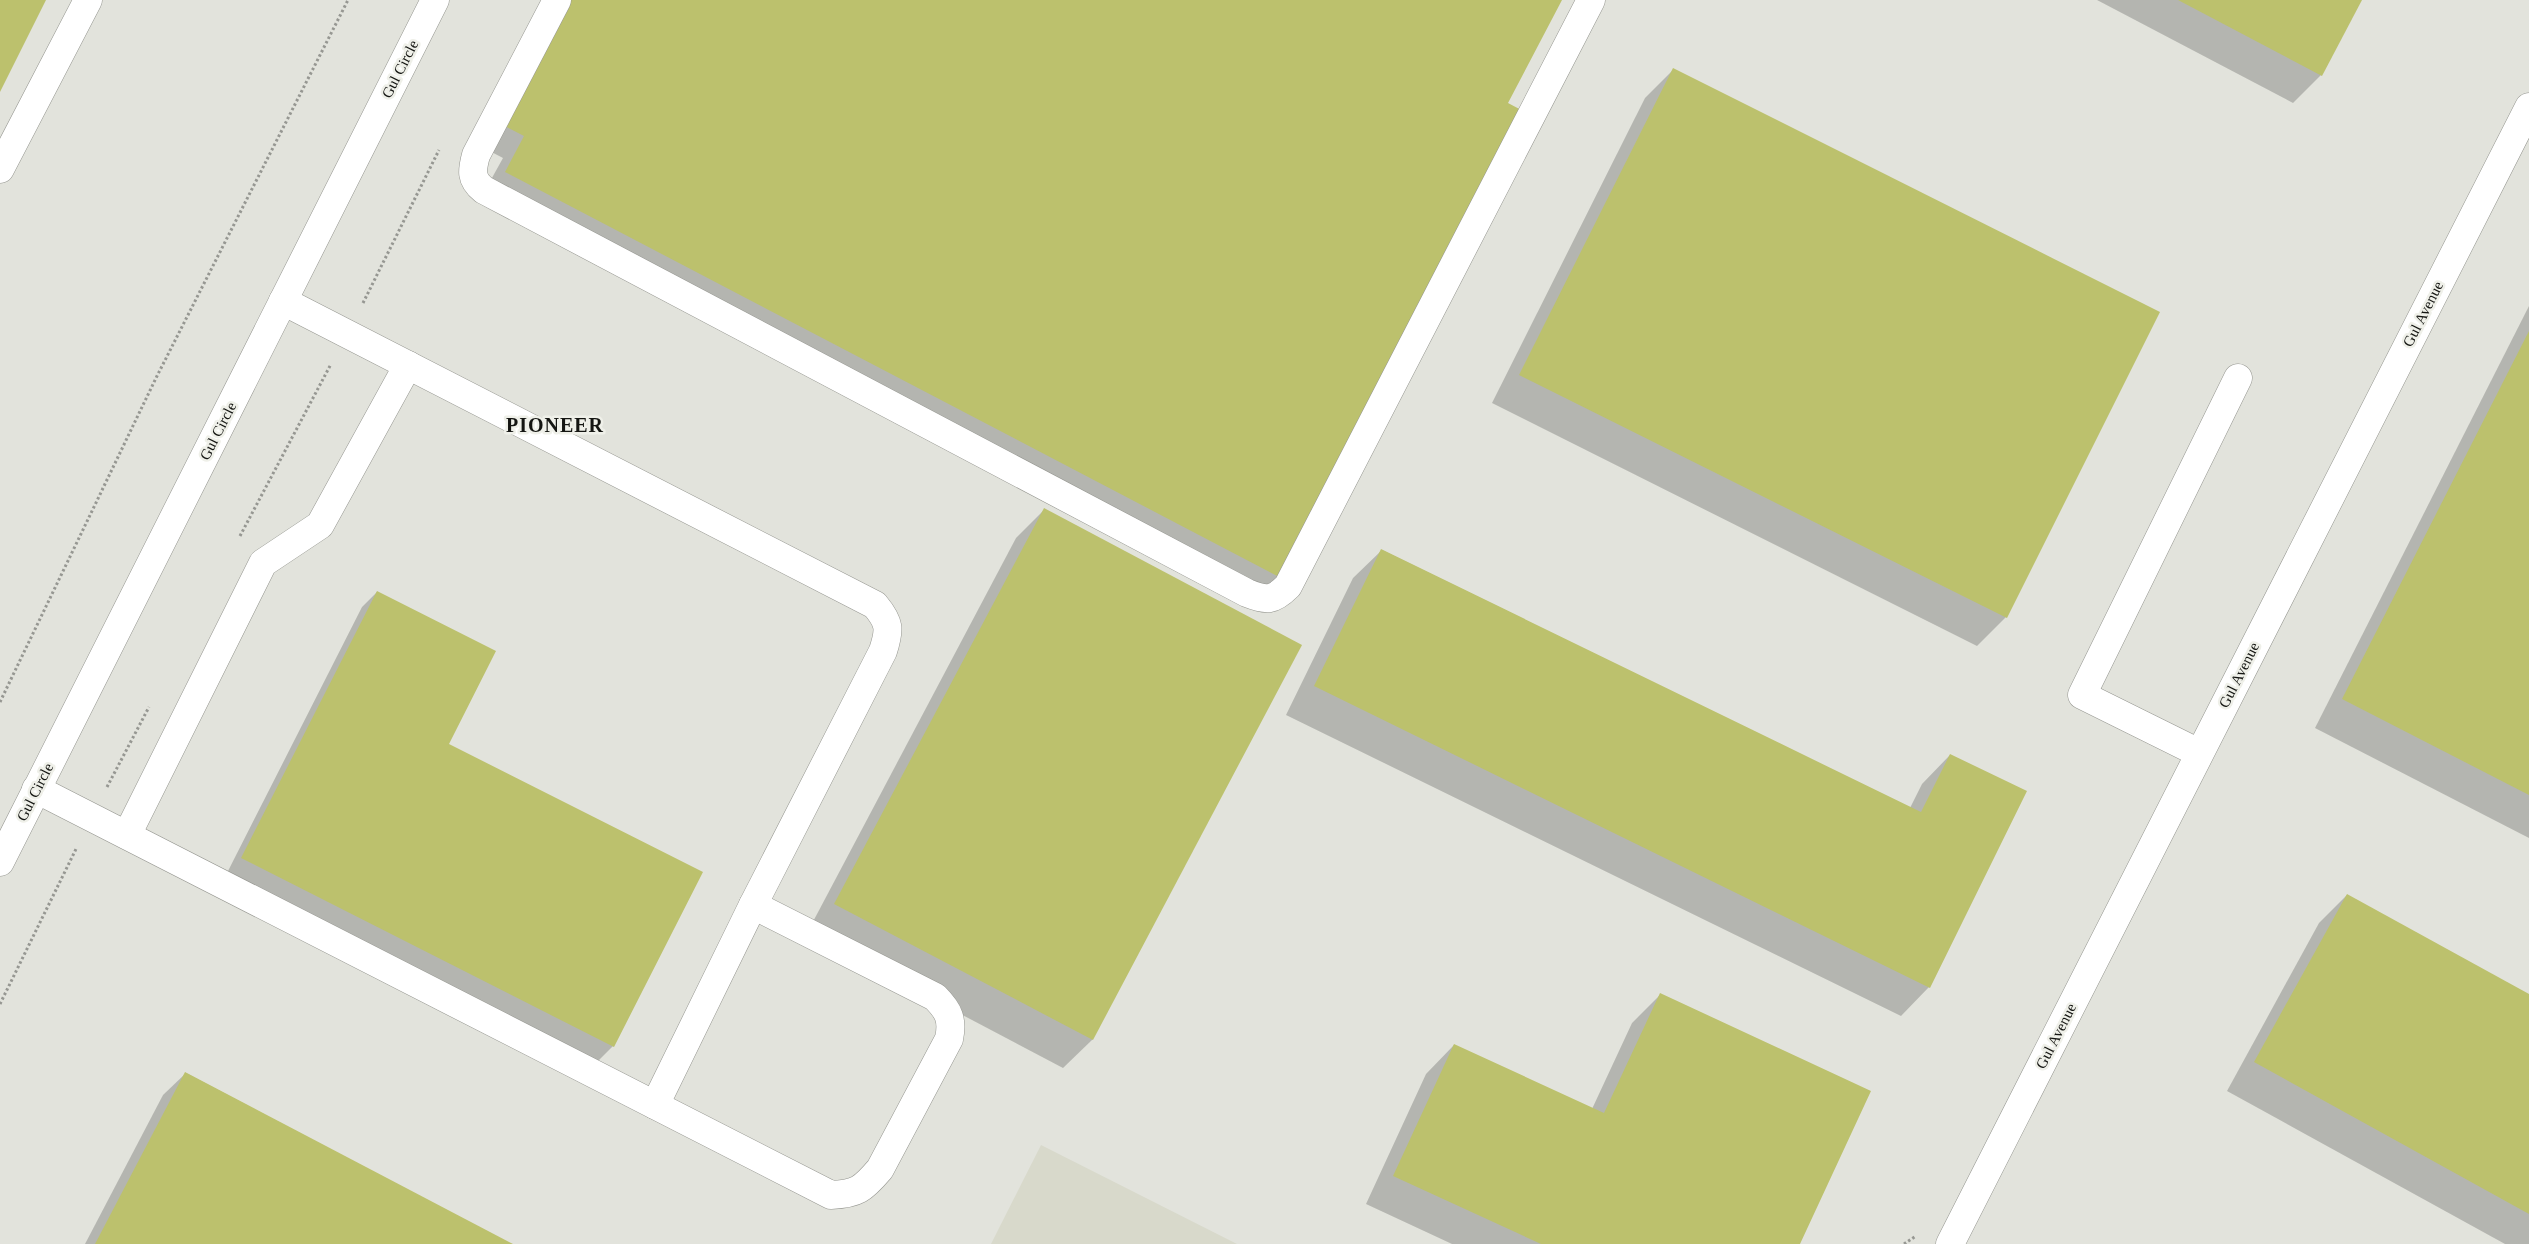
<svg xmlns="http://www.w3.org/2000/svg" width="2529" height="1244" viewBox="0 0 2529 1244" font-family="Georgia,serif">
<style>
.built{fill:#d8d9cb}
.shadow{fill:#0003}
.building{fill:#bcc16d}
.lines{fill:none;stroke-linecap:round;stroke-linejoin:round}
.minor-casing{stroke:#959690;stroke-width:29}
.path{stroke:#969792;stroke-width:3;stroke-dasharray:2.5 2.5;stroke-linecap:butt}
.minor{stroke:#fff;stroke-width:28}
.labels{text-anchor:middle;stroke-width:5;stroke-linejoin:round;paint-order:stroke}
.street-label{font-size:15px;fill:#141512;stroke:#eff0e9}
.district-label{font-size:20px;font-weight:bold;letter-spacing:1px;fill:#141512;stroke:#eff0e9}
</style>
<rect width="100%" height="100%" fill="#e2e3dc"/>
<path class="built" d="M1041,1145L1237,1244H991Z"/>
<g class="shadow">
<path d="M556,0H1561L1506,104L1284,579L1262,601L483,194L503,158L480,146Z"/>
<path d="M2097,0H2361L2321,75L2293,103Z"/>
<path d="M1673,70L2006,617L1977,646L1492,403L1645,98Z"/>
<path d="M2529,306V838L2315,728Z"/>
<path d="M1044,510L1300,645L1092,1040L1063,1068L807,933L1016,538Z"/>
<path d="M1382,550L1910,808L1922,784L1950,755L1929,987L1901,1016L1286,715L1353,578Z"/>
<path d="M377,592L447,744L613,1046L598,1061L227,873L362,607Z"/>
<path d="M2347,895L2529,996V1244H2505L2227,1091L2319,923Z"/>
<path d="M1660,995L1798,1244H1452L1366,1204L1426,1074L1454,1045L1592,1109L1632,1023Z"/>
<path d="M186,1073L510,1244H85L163,1095Z"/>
</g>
<g class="building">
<path d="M0,0H46L0,92Z"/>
<path d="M566,0H1562L1508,103L1529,114L1285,580L505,172L524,136L501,124Z"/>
<path d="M2178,0H2362L2322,76Z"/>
<path d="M1673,68L2160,312L2007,618L1519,375Z"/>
<path d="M2529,331V795L2342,699Z"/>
<path d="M1044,508L1302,645L1093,1040L834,904Z"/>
<path d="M1381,549L1921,812L1950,754L2027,791L1930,988L1314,686Z"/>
<path d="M377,591L496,651L449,744L703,872L614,1047L241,858Z"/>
<path d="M2347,894L2529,994V1214L2254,1062Z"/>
<path d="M1660,993L1871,1091L1800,1244H1541L1393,1176L1454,1044L1604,1113Z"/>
<path d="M185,1072L513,1244H95Z"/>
</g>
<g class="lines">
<g class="minor-casing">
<g id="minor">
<path d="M557,0L476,155C472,170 470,179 484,190L1247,593C1267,601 1273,601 1288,586L1591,0"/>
<path d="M0,169L88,0"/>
<path d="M283,301L875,605C890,623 890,629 883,651L753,905L655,1105"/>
<path d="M2199,753L2082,695L2238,378"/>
<path d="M36,789L831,1195C857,1194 863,1189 880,1169L949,1039C953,1020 949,1011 935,997L753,905"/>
<path d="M127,835L263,563L320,525L408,365"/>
<path d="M0,862L435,0"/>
<path d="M1950,1244L2529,107"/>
</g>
</g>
<g class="path">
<path d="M363,303L439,150"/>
<path d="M240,536L331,364"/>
<path d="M0,702L157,376L348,0"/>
<path d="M107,787L149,707"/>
<path d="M0,1004L76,849"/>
<path d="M1904,1244L1916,1236"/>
</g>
<use href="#minor" class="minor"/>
</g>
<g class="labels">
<g class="street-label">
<text transform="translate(400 69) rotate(-63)" y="5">Gul Circle</text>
<text transform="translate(2423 314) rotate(-63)" y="5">Gul Avenue</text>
<text transform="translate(218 431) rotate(-63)" y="5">Gul Circle</text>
<text transform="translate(2239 675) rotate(-63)" y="5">Gul Avenue</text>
<text transform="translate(35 792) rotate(-63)" y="5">Gul Circle</text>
<text transform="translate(2056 1036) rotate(-63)" y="5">Gul Avenue</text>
</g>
<g class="district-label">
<text x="555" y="432">PIONEER</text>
</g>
</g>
</svg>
